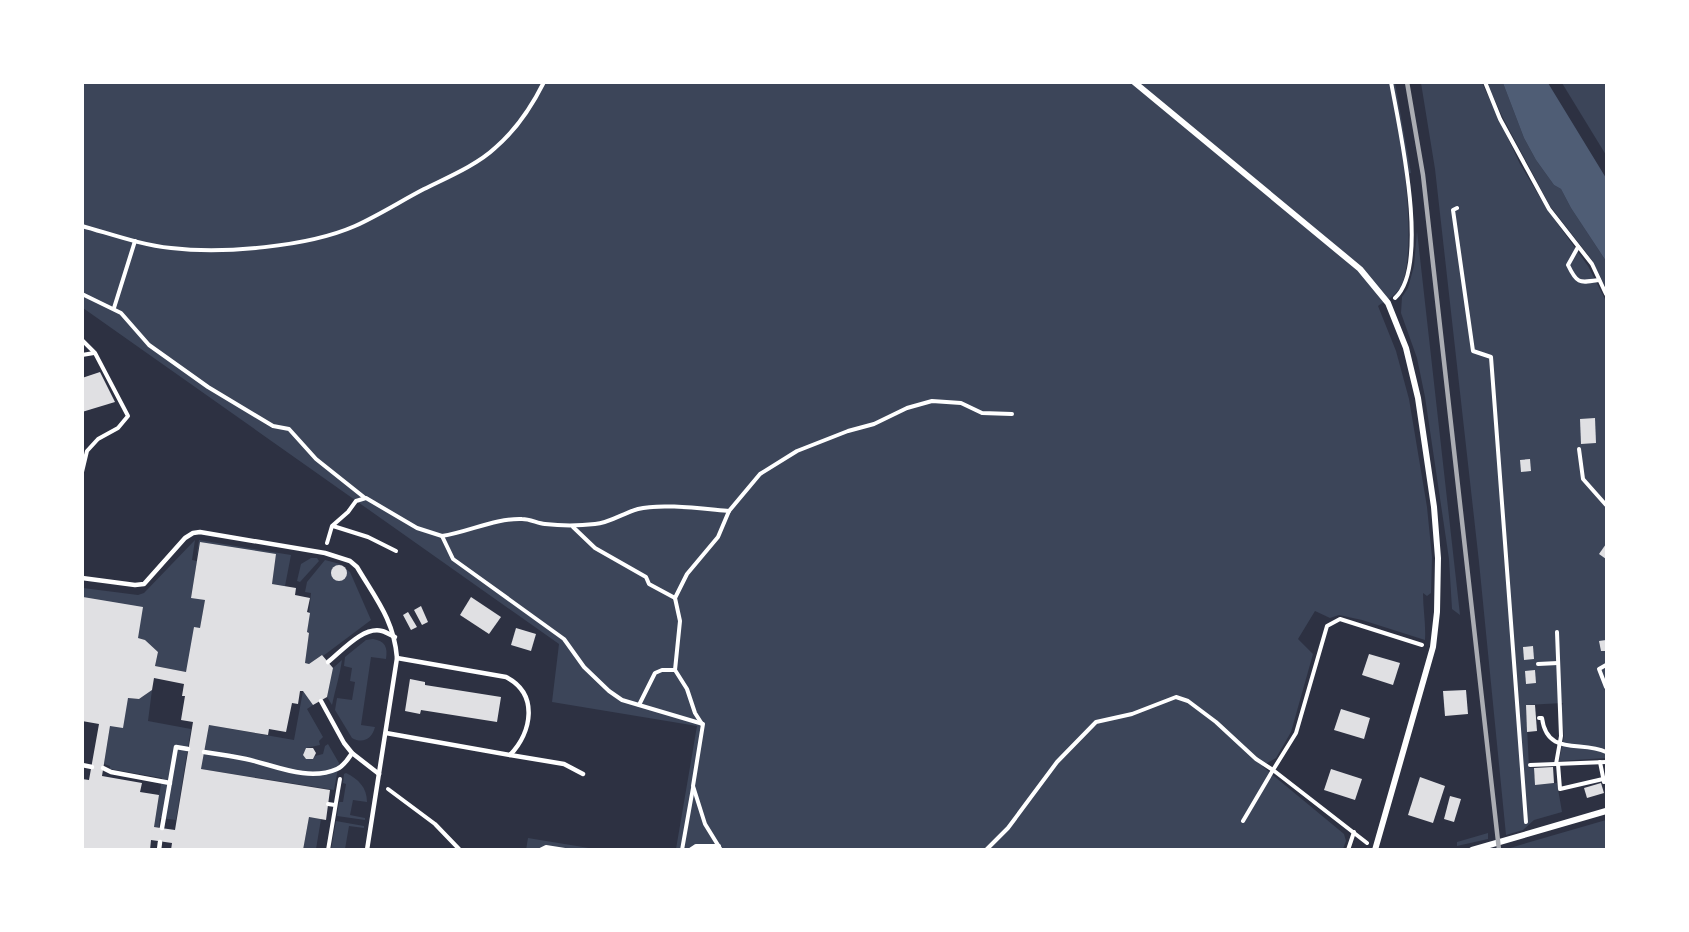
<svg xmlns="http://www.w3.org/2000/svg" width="1689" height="932" viewBox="0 0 1689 932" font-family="Rubik,sans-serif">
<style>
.green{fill:#3c4559}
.water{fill:#4f5d75}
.building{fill:#e0e0e3;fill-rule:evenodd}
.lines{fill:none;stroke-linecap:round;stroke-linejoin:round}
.path{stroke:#fff;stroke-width:4}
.service{stroke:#fff;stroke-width:4.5}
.minor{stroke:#fff;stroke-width:6}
.rail{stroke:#abadb3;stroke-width:4.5}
</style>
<rect width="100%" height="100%" fill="#2d3142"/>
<g class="green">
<path d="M83,83H1395L1411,173L1405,175C1408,200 1413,267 1400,288C1395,296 1385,301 1378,306L1396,351L1409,399L1427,507L1432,557L1431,593L1427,596L1423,593C1423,609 1426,624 1425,640L1362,620L1339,615L1330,618L1315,611L1298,639L1313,654L1291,732L1276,758L1262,766L1344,834L1346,841L1343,849H676L697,726L552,702L559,644L83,308Z"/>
<path d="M1421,83H1482L1520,164L1547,209L1588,266L1606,301V758L1559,761L1564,736L1561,708L1563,703L1526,705L1529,768H1534L1535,784L1557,783L1562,812L1534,820L1523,830L1506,835L1479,562L1435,169Z"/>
<path d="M1487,83H1503L1524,138L1536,160L1554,185L1561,189L1571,208L1606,261V288L1592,260L1550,206L1503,118Z"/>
<path d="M1562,83H1606V155Z"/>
<path d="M1417,231L1460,615L1452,609L1449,559L1425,397L1417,358L1401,313L1402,297L1408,288L1414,266Z"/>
<path d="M195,540L192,560L197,561L191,597L205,600L200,628L186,672L155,666L158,652L145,640L138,638L83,598V601V588L138,595L144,593Z"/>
<path d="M199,540L291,555L285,586L272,584L276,554L200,542L196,559Z"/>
<path d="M311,558H317L319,561L300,582L297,581L301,564Z"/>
<path d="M325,560L340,564L342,566H335L332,571V577L336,580H342L346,576V572L343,567L350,572L371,620L323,656L322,655L309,664L305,663L309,633L307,632L311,593L305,592L307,582Z"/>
<path d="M373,639C385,641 388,647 386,659L371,657L361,725L375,727C372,739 363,744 352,738L335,710L337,698L352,700L355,682L350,681L352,668L344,666L345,657L366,640Z"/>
<path d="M342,660C340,675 335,690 332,705L327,697L333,668Z"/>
<path d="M152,690L148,721L191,729L176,820L160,818L159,827H154L162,778L110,769V766L104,764L110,726L128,698L139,699Z"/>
<path d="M303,691L313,705L307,709L323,737L319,741L320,745L306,748L303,755L306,759H313L315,756L323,754L325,746L328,744L339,763L334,790L201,769L209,725L294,740Z"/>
<path d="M346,773C358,779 367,787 367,802L353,800L350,815L365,818V820L337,816L339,802H343L346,784L343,783L344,774Z"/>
<path d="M309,817L321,819L316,849L303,850Z"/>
<path d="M1606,820V849H1507L1520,845Z"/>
<path d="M336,821L364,826V828L349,826L345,849H331Z"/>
<path d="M1488,833V839L1457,846V842Z"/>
<path d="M528,838L595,849L526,850Z"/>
</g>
<path class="water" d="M1503,83H1548L1606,178V261L1571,208L1561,189L1554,185L1536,160L1524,138Z"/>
<g class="building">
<path d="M100,372L115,402L82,412V378Z"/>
<path d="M1595,418L1596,443L1581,444L1580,419Z"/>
<path d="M1530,459L1531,471L1521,472L1520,460Z"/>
<path d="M200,542L276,554L272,584L296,588L295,595L310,598L307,612L310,613L307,632L309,633L305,663L309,664L322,655L333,668L327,697L313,705L303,691H300L298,704L292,703L286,732L269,729L268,735L209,725L201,769L330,790L326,820L309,817L303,850H171L172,843L151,840L150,850H82V779L89,780L99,724L82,721L83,597L143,607L138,638L145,640L158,652L155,666L186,672L194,627L200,628L205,600L191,598ZM154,678L184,684L182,696H185L181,720L193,722L175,830L154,827L159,795L140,792L142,783L102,776L110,726L123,728L128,698L139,699L152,690Z"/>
<path d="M1606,544V559L1599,554Z"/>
<circle cx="339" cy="573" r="8"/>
<path d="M471,597L501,617L489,634L460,615Z"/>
<path d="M421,606L428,622L422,625L414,610Z"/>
<path d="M408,612L417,627L411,630L403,615Z"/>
<path d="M516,628L536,634L531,651L511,645Z"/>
<path d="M1606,640V651H1601L1599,641Z"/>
<path d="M1533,646L1534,659L1524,660L1523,647Z"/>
<path d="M1369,654L1400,663L1393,685L1362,675Z"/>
<path d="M1535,670L1536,683L1526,684L1525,671Z"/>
<path d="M410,679L425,682V685L501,697L497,722L421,710L420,714L405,711Z"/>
<path d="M1466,690L1468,714L1445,716L1443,691Z"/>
<path d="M1526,705H1535L1537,731L1527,732Z"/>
<path d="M1341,709L1370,718L1364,739L1334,730Z"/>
<path d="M306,748H313L316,753L313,759H306L303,755Z"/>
<path d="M1553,767L1554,783L1535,785L1534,768Z"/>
<path d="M1331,769L1362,779L1355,800L1324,790Z"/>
<path d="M1420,777L1445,786L1433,823L1408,815Z"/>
<path d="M1601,783L1604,793L1587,798L1584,788Z"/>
<path d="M1450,796L1461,799L1454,822L1444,819Z"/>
</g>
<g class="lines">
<g class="path">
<path d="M1391,82C1399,126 1431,266 1395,298"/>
<path d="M1485,82L1500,119L1549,209L1592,264L1606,294"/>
<path d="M1457,208L1453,210L1473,351L1491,357L1526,822"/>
<path d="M82,226C111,234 141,245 171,248C223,254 307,247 355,226C379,215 401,201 424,189C446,178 477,165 495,148C515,131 532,106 544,82"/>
<path d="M1578,247L1568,265C1577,284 1579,283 1599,280"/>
<path d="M82,294L121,313L149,345L208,387L273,426L289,429L316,459L365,498"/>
<path d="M114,308L135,241"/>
<path d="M82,340L95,353L128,416L118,428L98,439L87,451L82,472"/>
<path d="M82,355L94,353"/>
<path d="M1579,449L1583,479L1606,505"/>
<path d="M333,526L368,537L396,551"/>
<path d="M573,527L595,548L646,577L649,584L675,598"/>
<path d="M442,536C469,532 495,518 522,519C530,519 537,523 545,524C562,526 578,526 595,524C610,523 623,513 638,509C660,503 705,509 729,511"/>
<path d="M327,543L332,526L348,512L356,501L366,498L417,528L442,536L453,559L564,639L584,667L609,691L622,700L703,724L693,786L705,824L721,850"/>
<path d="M1538,664L1558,663"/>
<path d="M1606,687L1599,669L1606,665"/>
<path d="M639,705L655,673L662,670H675"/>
<path d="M1539,718H1542C1547,757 1582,740 1606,752"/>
<path d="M702,724L695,713L687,689L675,670L680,621L675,598L687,574L718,537L729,511L760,474L797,451L848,431L874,424L907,408L932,401L961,403L982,413L1012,414"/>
<path d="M1600,762L1604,782"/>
<path d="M1556,764L1561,736L1557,632"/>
<path d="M1558,764L1560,789L1603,779"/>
<path d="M1530,765L1606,762"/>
<path d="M388,789L435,824L460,850"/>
<path d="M328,804L335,805"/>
<path d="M1367,843L1273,770L1296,733L1327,626L1340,619L1422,645"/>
<path d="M328,850L340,779"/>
<path d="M540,850L546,847L565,850"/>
<path d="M682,850L693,788"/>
<path d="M690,850L696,846H719"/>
<path d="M986,850L1008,828L1057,762L1096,722L1132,714L1176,697L1188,701L1216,722L1256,759L1273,770L1243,821"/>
<path d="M1348,850L1354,832"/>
</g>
<g class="service">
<path d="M82,578L135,585L144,584L185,538L193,533L200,532L325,553L350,561L357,567C376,599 394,620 397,658L367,850"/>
<path d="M328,662C342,651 363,626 382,631C386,632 391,635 395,637"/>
<path d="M321,701L344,743L352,753L379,774"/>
<path d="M386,733L510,755C532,732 539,694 506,677L397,658"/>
<path d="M204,752C218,754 232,756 246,759C274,765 308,782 337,769C344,766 348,759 352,753"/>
<path d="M510,755L564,764L583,774"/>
<path d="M82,765L92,767"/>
<path d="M103,768L111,772L170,783"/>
<path d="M162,828L176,747L188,749"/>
<path d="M159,850L160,842"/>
</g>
<g class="minor">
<path d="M1134,82L1360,269L1388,303L1406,348L1418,398L1434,507L1438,558L1437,612L1433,647L1375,850"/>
<path d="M1472,850L1606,811"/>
</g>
<path class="rail" d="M1407,82L1423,175L1499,850"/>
</g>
<rect width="1689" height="932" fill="none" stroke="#ffffff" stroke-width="168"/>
</svg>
